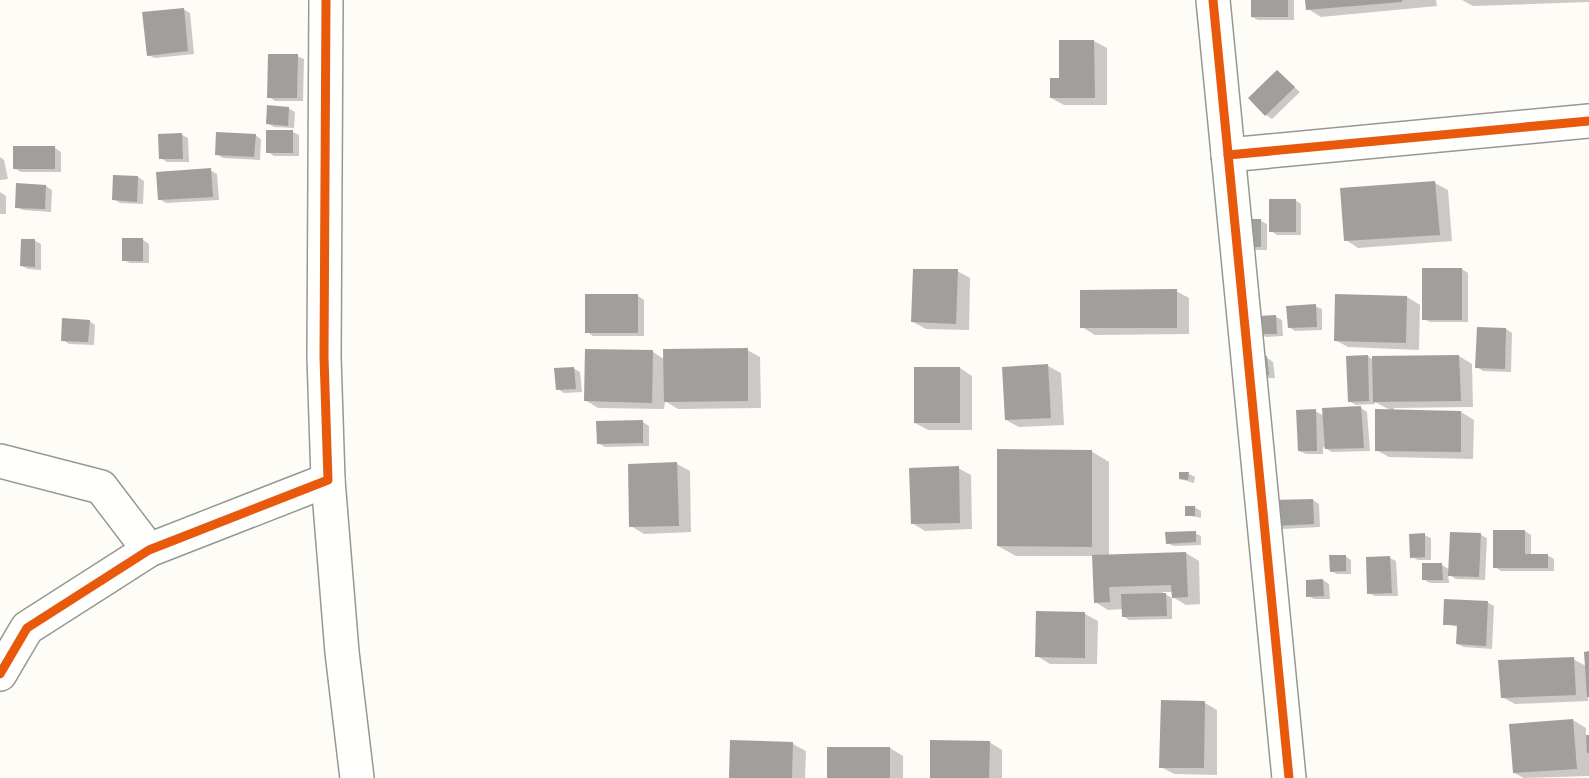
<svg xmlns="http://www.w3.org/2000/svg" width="1589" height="778" viewBox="0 0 1589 778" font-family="Merriweather,serif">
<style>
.shadow{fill:#0003}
.building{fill:#a19f9c}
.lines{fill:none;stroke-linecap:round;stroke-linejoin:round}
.minor-casing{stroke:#979795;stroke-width:36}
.minor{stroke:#fffffe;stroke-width:33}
.cycleway-casing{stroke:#fff;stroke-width:13}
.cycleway{stroke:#e8590c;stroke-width:9}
</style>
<rect width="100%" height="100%" fill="#fdfcf7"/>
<g class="shadow">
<path d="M1252,0H1294V20H1258L1252,17Z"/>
<path d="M1307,0H1436L1437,6L1321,17L1308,9Z"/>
<path d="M1462,0H1589V2L1473,6Z"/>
<path d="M183,9L190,13L194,54L155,58L148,55Z"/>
<path d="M1094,41L1107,48V105H1064L1051,98L1061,79Z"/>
<path d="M297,56L304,59L303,101H275L269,97Z"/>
<path d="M1277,72L1300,92L1272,119L1266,115Z"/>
<path d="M288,108L295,112L294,128L274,127L267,123Z"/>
<path d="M293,132L299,135V156H274L268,152Z"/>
<path d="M182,135L188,138L189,162H167L161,158Z"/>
<path d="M255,135L261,139L260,160L223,158L216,154Z"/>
<path d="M14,148H55L61,152V172H21L14,168Z"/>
<path d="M0,157L4,160L8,179L0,180Z"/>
<path d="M210,170L217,174L219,200L166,203L159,199Z"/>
<path d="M138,177L144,181L143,204L120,203L114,199Z"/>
<path d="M1435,183L1448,190L1452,241L1358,248L1346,240Z"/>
<path d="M46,186L52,190L51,212L23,210L16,207Z"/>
<path d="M0,192L6,196V214H0Z"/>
<path d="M1295,200L1301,204V235H1277L1271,231Z"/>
<path d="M1243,221H1261L1267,224V250H1249Z"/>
<path d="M143,240L149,244V263H130L124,260Z"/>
<path d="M35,241L41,244V270L28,269L22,266Z"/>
<path d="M1462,269L1468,273V322H1430L1424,319Z"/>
<path d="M957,271L970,278L969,330L926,329L913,322Z"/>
<path d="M1176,291L1189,298V334L1095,335L1082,327Z"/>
<path d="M638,296L644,300V336H593L587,332Z"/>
<path d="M1407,297L1420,305L1419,350L1348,347L1335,340Z"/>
<path d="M1315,306L1322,309V330L1295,331L1289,327Z"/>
<path d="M1276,317L1282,320L1283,336L1266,337L1259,333Z"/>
<path d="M89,321L95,325L94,345L69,344L63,340Z"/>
<path d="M1478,328L1506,329L1512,333L1511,372L1483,371L1477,367Z"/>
<path d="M747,350L760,357L761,408L678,409L665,401L664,409L598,408L585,400L587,351L653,352L664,359Z"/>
<path d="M1368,356L1373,360L1459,356L1472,364L1473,407L1394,408V411L1461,412L1474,420L1473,459L1389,457L1376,450L1392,411L1375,402V404L1356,405L1349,401Z"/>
<path d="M1267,358L1273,362L1275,378H1266L1260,375Z"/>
<path d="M1048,366L1061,373L1064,425L1019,427L1006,420Z"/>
<path d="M573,368L580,372L582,392L564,393L558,389Z"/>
<path d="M960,368L972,376V430H928L915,423Z"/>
<path d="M1361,408L1367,412L1370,451L1332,452L1323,447V454H1306L1299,451L1315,411L1324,416Z"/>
<path d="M643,422L649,426V446L605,447L598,443Z"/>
<path d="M1091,451L1109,462V556L1186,553L1199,561L1200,604L1186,605L1173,597V592H1162L1172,598V619L1129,620L1123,616V609L1108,610L1095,602L1093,556H1016L998,546Z"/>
<path d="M677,464L690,471L691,532L644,534L631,526Z"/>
<path d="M958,468L971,475L972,529L925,531L912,523Z"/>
<path d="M1189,474L1195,477L1194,483L1180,479Z"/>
<path d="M1313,500L1319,504L1320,527L1282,529L1275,525Z"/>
<path d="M1194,507L1201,511V518L1187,515Z"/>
<path d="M1525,531L1531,535V555H1547L1554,559V571H1501L1495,567Z"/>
<path d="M1195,533L1201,536V545L1174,546L1167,543Z"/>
<path d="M1424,535L1431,538V560H1418L1412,557Z"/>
<path d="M1481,535L1487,538L1485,580L1456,579L1448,574L1449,583H1430L1423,579L1442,565L1450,570Z"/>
<path d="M1345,556L1351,560V574H1337L1331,571Z"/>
<path d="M1390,558L1396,561L1398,596H1375L1369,593Z"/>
<path d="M1323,580L1329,584L1330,599H1314L1308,596Z"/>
<path d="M1487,602L1494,606L1492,649L1464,647L1457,644L1458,627L1444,624Z"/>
<path d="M1085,614L1098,621L1097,664H1050L1037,656Z"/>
<path d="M1589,653L1588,701L1515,704L1502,697L1573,659L1586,666Z"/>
<path d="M1205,703L1217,710V775L1174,774L1161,767Z"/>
<path d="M1573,720L1586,728V737L1589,736V776L1524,778L1514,773Z"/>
<path d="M989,742L1002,750V778H931Z"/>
<path d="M793,744L806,751L805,778H731Z"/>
<path d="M890,748L903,756V778H829Z"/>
</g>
<g class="building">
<rect x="1251" y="0" width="37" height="17"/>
<path d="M1305,0H1402V2L1306,10Z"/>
<path d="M184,8L188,51L147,56L142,12Z"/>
<path d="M1059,40H1094L1095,98H1050V78H1059Z"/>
<path d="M268,54H298L297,98H267Z"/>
<path d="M1277,70L1295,87L1265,116L1248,98Z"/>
<path d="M267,105L289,107L288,126L266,124Z"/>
<rect x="266" y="130" width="27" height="23"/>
<path d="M216,132L256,134L254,157L215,155Z"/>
<path d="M182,133L183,159H159L158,134Z"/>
<rect x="13" y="146" width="42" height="23"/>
<path d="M211,168L213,197L158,200L156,172Z"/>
<path d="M113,175L138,176L137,202L112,200Z"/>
<path d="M1435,181L1440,235L1344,241L1340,188Z"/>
<path d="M16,183L46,185L45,209L15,208Z"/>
<rect x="1269" y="199" width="27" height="33"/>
<path d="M1242,219H1261V247H1241Z"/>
<rect x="122" y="238" width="21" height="23"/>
<path d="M21,239H35V267L20,266Z"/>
<rect x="1422" y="268" width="40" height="52"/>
<path d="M913,269H958L956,324L911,322Z"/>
<path d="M1177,289V328H1080V290Z"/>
<rect x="585" y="294" width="53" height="39"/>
<path d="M1335,294L1407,296L1406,343L1334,341Z"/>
<path d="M1316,304L1317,327L1288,328L1286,306Z"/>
<path d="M1276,315L1277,334H1258L1257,316Z"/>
<path d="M62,318L90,320L88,342L61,341Z"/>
<path d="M1477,327L1506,328L1505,369L1475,368Z"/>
<path d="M748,348V401L664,402L663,349Z"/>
<path d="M585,349L653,350L652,403L584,401Z"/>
<path d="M1368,355L1369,401L1348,402L1346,356Z"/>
<path d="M1459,355L1461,401L1373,402L1372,356Z"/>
<path d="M1267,356L1269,375L1259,376L1256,358Z"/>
<path d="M1048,364L1051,418L1005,420L1002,367Z"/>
<path d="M574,367L576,389L556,390L554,368Z"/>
<rect x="914" y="367" width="46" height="56"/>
<path d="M1361,406L1364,448L1325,449L1322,408Z"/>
<path d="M1316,409L1317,451H1298L1296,410Z"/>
<path d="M1375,409L1461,411V452L1375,451Z"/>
<path d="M643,420V443L597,444L596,421Z"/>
<path d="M997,449L1092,450V547L997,546Z"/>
<path d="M677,462L679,526L629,527L628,464Z"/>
<path d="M959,466L960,523L911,524L909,468Z"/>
<path d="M1179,472H1189L1188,480L1179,479Z"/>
<path d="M1313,499L1314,524L1274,526L1273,500Z"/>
<rect x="1185" y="506" width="10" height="10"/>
<path d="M1493,530H1525V554H1548V568H1493Z"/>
<path d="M1196,531V542L1166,544L1165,532Z"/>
<path d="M1450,532L1481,533L1479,577L1448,576Z"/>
<path d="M1425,533V557L1410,558L1409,534Z"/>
<path d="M1186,552L1188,597L1172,598L1171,585L1109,587L1110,602L1094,603L1092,555Z"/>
<path d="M1329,555H1346V571L1330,572Z"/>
<path d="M1390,556L1392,593L1367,594L1366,557Z"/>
<path d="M1422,563H1442L1443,580H1422Z"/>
<path d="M1323,579L1324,596L1306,597V580Z"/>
<path d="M1166,593L1167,616L1122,617L1121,594Z"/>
<path d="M1444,599L1488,601L1486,646L1456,644L1457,625H1443Z"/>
<path d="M1036,611L1085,612V658L1035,657Z"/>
<path d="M1589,651V697H1587L1584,652Z"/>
<path d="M1574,657L1576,695L1501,698L1498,660Z"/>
<path d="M1161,700L1205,701L1204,768H1159Z"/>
<path d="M1573,719L1577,769L1513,773L1509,724Z"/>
<path d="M1586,735H1589V753H1587Z"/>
<path d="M730,740L793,742L792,778H729Z"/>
<path d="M930,740L990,741L989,778H930Z"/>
<rect x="827" y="747" width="63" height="31"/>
</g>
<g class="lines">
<g class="minor-casing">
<g id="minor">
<path d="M1213,0L1289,778"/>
<path d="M1228,155L1589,121"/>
<path d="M0,461L101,487L149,550"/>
<path d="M328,480L342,652L357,778"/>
<path d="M0,674L27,628L149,550L328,480L324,357L326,0"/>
</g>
</g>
<use href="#minor" class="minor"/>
<g class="cycleway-casing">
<g id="cycleway">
<path d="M1213,0L1289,778"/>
<path d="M1228,155L1589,121"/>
<path d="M0,674L27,628L149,550L328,480L324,357L326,0"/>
</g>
</g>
<use href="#cycleway" class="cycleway"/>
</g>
</svg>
